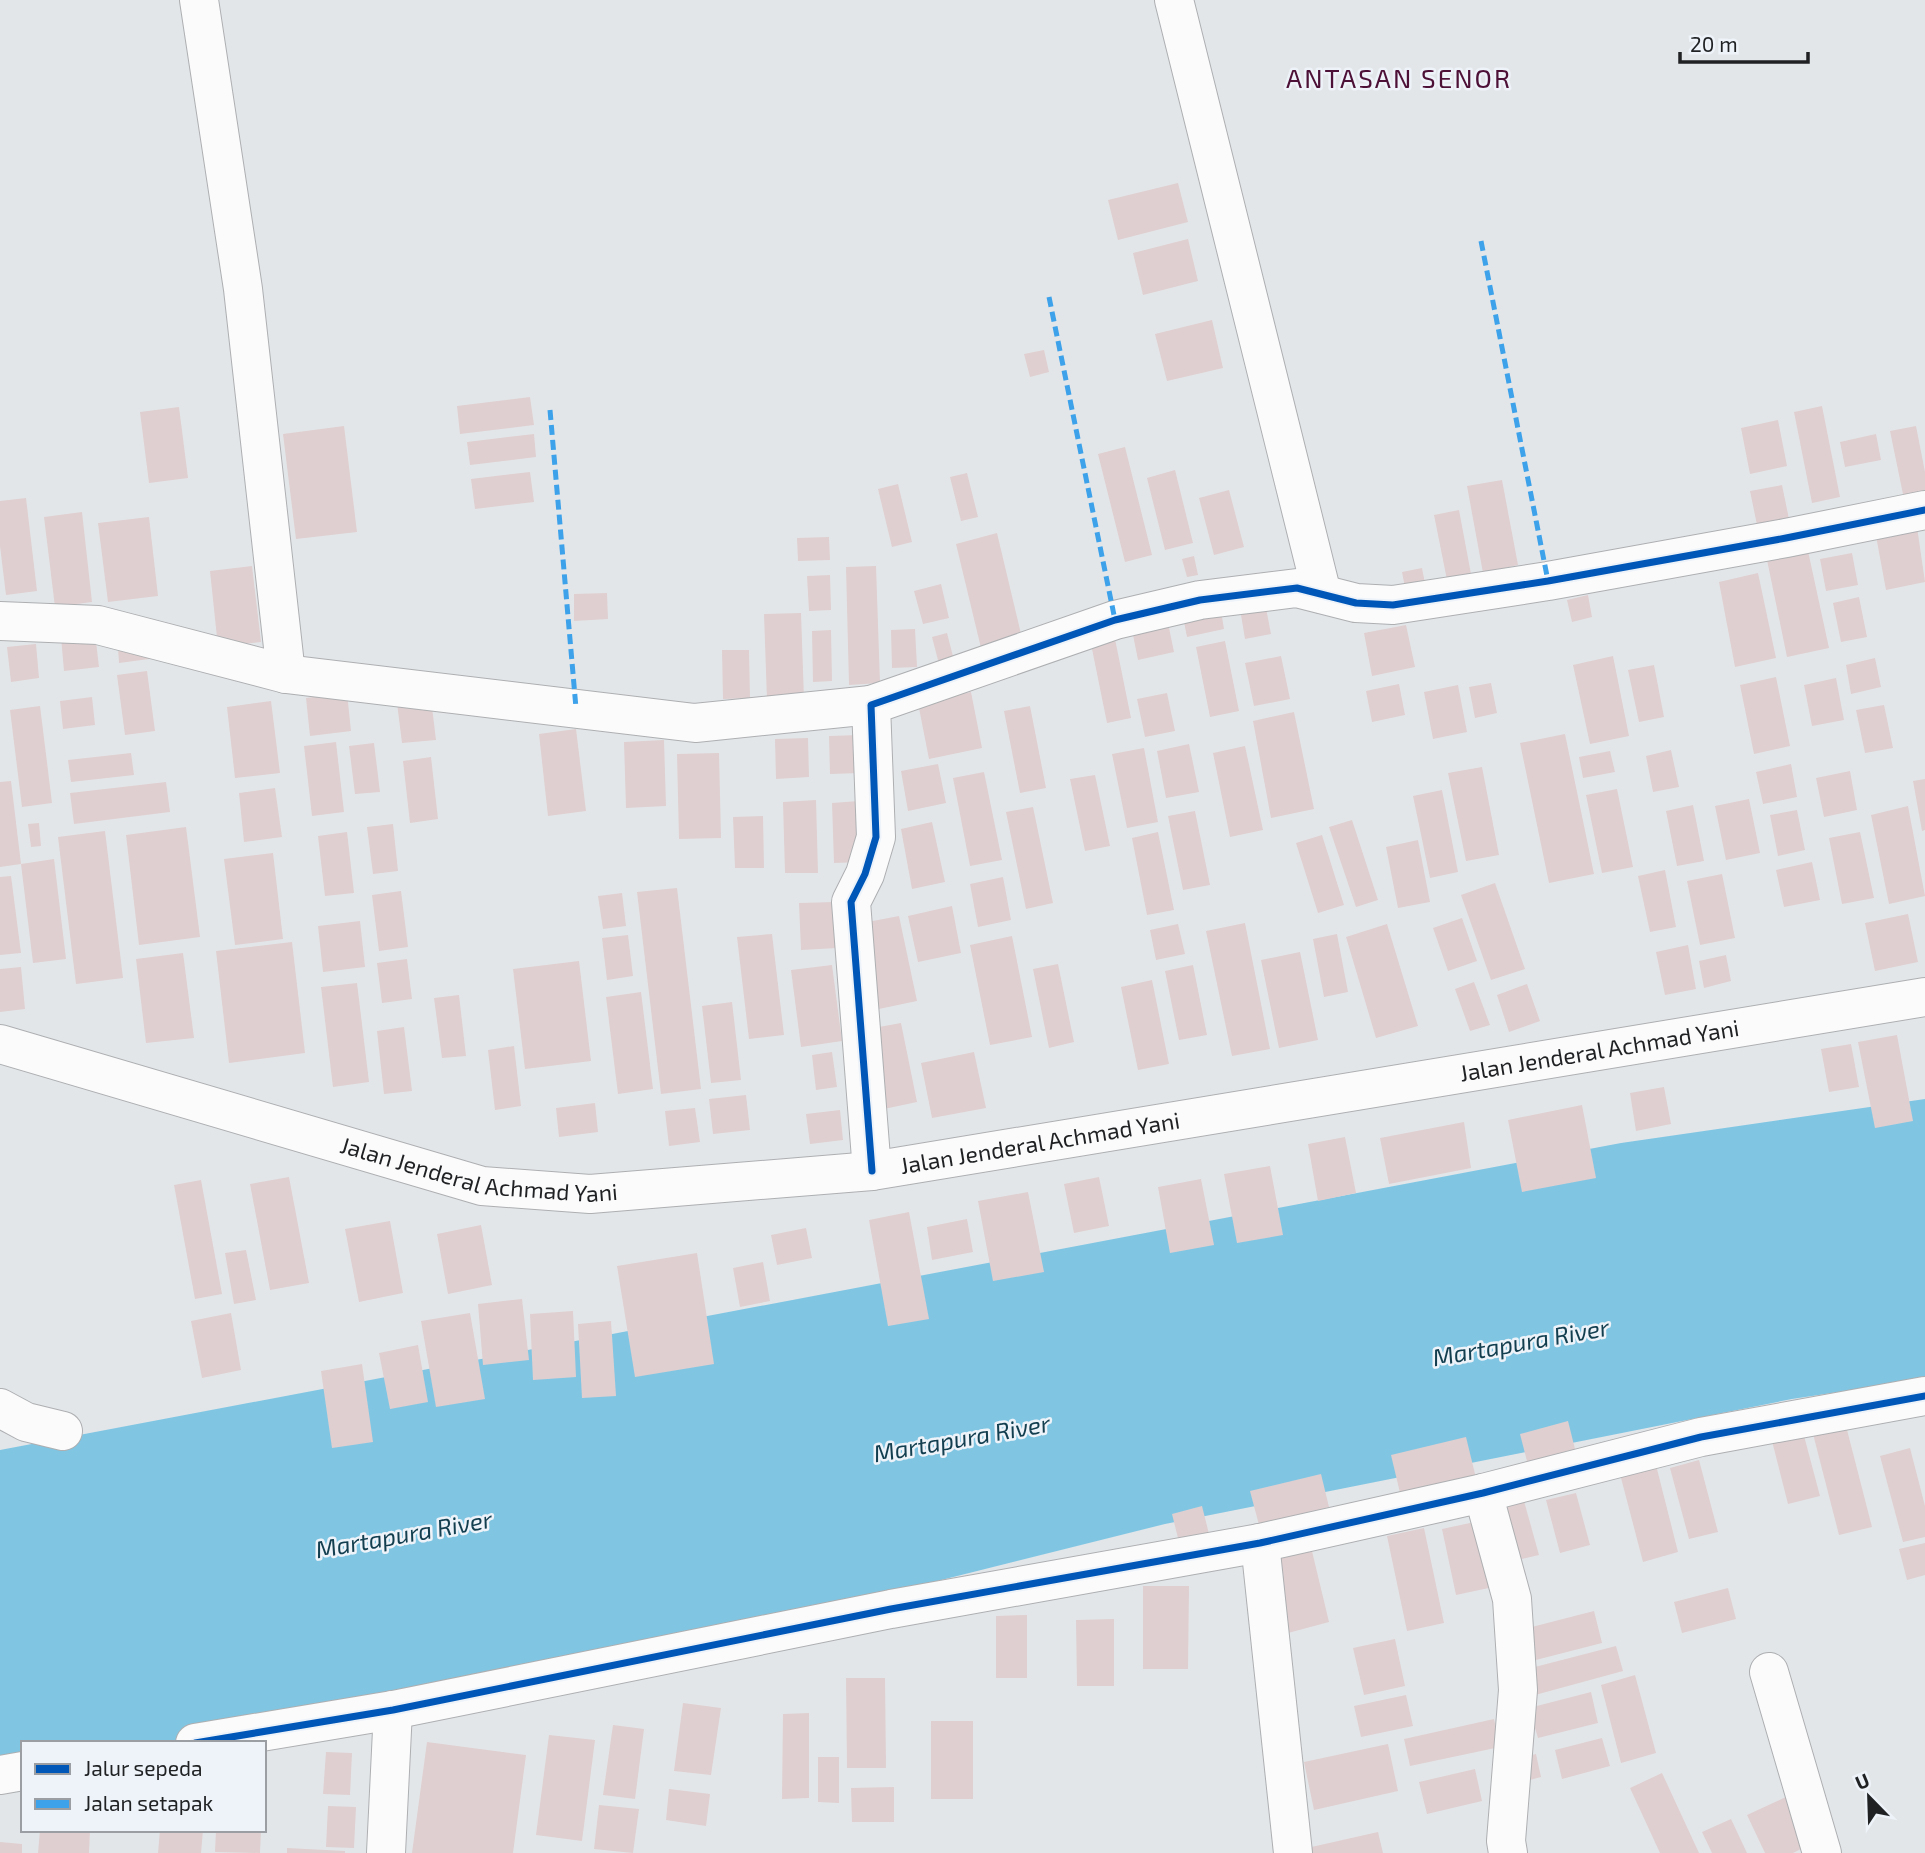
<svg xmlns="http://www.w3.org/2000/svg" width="1925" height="1853" viewBox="0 0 1925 1853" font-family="'Exo 2',sans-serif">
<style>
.water{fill:#80c6e3}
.building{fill:#dfcfd0}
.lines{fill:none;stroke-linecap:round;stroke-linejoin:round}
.street-casing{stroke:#adafb1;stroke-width:40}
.highway-casing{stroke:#adafb1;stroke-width:40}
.street{stroke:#fbfbfc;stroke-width:38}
.highway{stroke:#fbfbfc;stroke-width:38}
.quiet{stroke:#3da2ea;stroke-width:5;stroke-dasharray:10 5;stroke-linecap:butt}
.cycleway-casing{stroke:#edf3f9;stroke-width:11}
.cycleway{stroke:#0057b8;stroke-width:7}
.labels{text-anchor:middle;stroke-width:5;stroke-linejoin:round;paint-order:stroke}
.street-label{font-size:23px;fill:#1f2123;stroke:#edf3f9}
.water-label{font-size:24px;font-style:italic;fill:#123e4f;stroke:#edf3f9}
.quarter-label{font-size:26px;letter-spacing:2px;fill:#4d1036;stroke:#edf3f9}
</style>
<rect width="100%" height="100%" fill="#e3e6e9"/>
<path class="water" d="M1925,1099V1379L1792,1399L1165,1524L478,1696L155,1743H23V1765L0,1769V1450L1621,1143Z"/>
<g class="building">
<path d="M1178,183L1188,222L1118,240L1108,200Z"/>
<path d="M1188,239L1198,281L1143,295L1133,253Z"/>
<path d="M1212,320L1223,368L1167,381L1155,334Z"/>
<path d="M1044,350L1049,372L1030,377L1024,354Z"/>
<path d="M530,397L534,425L460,434L457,406Z"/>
<path d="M1822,406L1840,497L1812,503L1794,412Z"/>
<path d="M179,407L188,478L149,483L140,412Z"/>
<path d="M1778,420L1787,466L1750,474L1741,428Z"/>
<path d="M344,426L357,532L296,539L283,434Z"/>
<path d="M1916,426L1925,472V495L1904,499L1890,431Z"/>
<path d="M534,434L536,457L470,465L467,442Z"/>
<path d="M1876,434L1881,460L1845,467L1840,442Z"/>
<path d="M1125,447L1152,555L1125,562L1098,454Z"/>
<path d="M1175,470L1193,543L1165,550L1147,478Z"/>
<path d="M530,472L534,502L475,509L471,479Z"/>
<path d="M967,473L978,517L961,521L950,477Z"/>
<path d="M1502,480L1518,565L1483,573L1467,486Z"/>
<path d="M898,484L912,542L892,547L878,489Z"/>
<path d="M1782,485L1789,519L1757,525L1750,491Z"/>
<path d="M1229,490L1244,547L1214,555L1199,498Z"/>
<path d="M26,498L37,591L6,595L0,546V501Z"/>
<path d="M1459,510L1471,574L1447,580L1434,515Z"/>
<path d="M82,512L92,602L55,607L44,517Z"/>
<path d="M149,517L158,596L108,602L98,523Z"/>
<path d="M1917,527L1925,582L1886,590L1876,536Z"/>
<path d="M997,533L1022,638L981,648L956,544Z"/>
<path d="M829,537L830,560L798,561L797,538Z"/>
<path d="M1808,551L1829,648L1787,657L1767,560Z"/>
<path d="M1852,553L1858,585L1826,591L1820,559Z"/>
<path d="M1194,556L1198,575L1187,577L1182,559Z"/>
<path d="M252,566L261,642L218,647L210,571Z"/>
<path d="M876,566L880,683L849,685L846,567Z"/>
<path d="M1422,568L1427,594L1407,598L1402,572Z"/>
<path d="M1758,573L1776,658L1735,667L1719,582Z"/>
<path d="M830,575L831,610L809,611L807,576Z"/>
<path d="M941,584L949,618L923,624L914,591Z"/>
<path d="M607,593L608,619L574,621V594Z"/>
<path d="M1588,595L1592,617L1572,622L1567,600Z"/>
<path d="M1859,597L1867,637L1841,642L1833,603Z"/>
<path d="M1265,603L1271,634L1245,639L1240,609Z"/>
<path d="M1220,605L1224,629L1187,637L1182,612Z"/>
<path d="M801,613L804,699L767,700L764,614Z"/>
<path d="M1167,618L1174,652L1138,660L1131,625Z"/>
<path d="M1406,625L1415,667L1372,676L1364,633Z"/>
<path d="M915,629L917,667L892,668L891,630Z"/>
<path d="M831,630L832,681L813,682L812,631Z"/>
<path d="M95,633L99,667L64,671L61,637Z"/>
<path d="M947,633L955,664L940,668L932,637Z"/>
<path d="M1115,639L1131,718L1107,723L1091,644Z"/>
<path d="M1225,641L1239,711L1210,717L1196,647Z"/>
<path d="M36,644L39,678L11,682L7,647Z"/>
<path d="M148,644L149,659L119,663L118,648Z"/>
<path d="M722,650H749L750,698L723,699Z"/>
<path d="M1281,656L1290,699L1254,706L1245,663Z"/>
<path d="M1613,656L1629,736L1590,744L1573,665Z"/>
<path d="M1875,658L1881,687L1851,694L1846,665Z"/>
<path d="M1654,665L1664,717L1639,722L1628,670Z"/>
<path d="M147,671L155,731L125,735L117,675Z"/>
<path d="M1776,677L1790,746L1754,754L1740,685Z"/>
<path d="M1836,678L1844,720L1812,726L1804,685Z"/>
<path d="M1491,683L1497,713L1475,718L1469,687Z"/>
<path d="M1399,684L1405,715L1372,722L1366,691Z"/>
<path d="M1458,685L1467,732L1433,739L1424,692Z"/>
<path d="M971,692L982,748L929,759L918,703Z"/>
<path d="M347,693L351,731L310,736L306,698Z"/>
<path d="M1167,693L1175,731L1145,737L1137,699Z"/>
<path d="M92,697L95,725L63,729L60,701Z"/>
<path d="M431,699L436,740L402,743L397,703Z"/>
<path d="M271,701L280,773L235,778L227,707Z"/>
<path d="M1884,705L1893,748L1865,753L1856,710Z"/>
<path d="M40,706L52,803L22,807L10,710Z"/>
<path d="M1030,706L1046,788L1020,793L1004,711Z"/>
<path d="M1294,712L1314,809L1271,818L1253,721Z"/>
<path d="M576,729L586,811L548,816L539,734Z"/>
<path d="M1565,734L1594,874L1549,883L1520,743Z"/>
<path d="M860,735L861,773L830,774L829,736Z"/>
<path d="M808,738L809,777L776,779L775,739Z"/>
<path d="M664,740L666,806L626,808L624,742Z"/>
<path d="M336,742L344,812L312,816L304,746Z"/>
<path d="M374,743L380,792L355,794L349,746Z"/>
<path d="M1189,744L1199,792L1166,798L1157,751Z"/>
<path d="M1245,746L1263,830L1230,837L1213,753Z"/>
<path d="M1144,748L1158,822L1127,828L1112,754Z"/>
<path d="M1671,750L1679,787L1653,792L1646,756Z"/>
<path d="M1610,751L1615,772L1583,778L1579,757Z"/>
<path d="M131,753L134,775L71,782L68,760Z"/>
<path d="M719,753L721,838L679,839L677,754Z"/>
<path d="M431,757L438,819L410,823L403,761Z"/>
<path d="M938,764L946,803L908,811L901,771Z"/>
<path d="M1791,764L1797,797L1763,804L1756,772Z"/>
<path d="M1482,767L1499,855L1466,861L1448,773Z"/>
<path d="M1850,771L1857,810L1824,817L1816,778Z"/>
<path d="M984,772L1002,860L970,866L953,778Z"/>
<path d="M1095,775L1110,846L1085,851L1070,779Z"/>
<path d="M1925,779V830L1922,831L1913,781Z"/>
<path d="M11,781L21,864L54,859L66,959L33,963L21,864L0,867V782Z"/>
<path d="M166,782L170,812L74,824L70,793Z"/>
<path d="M275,788L282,837L244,842L239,793Z"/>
<path d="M1617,789L1633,867L1602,873L1586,795Z"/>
<path d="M1442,790L1458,872L1430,878L1413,796Z"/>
<path d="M1749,799L1760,853L1726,860L1715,806Z"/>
<path d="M816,800L818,873H785L783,802Z"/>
<path d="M859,801L861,862L834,863L832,803Z"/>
<path d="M1693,805L1704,861L1677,866L1666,811Z"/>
<path d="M1908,806L1925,896L1889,904L1871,815Z"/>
<path d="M1033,807L1053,903L1026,909L1006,812Z"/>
<path d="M1797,810L1805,850L1778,856L1770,815Z"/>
<path d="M1195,811L1210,885L1183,890L1168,816Z"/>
<path d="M763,816L764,868H735L733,817Z"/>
<path d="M1352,820L1378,900L1356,907L1329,827Z"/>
<path d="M932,822L945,882L912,889L901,829Z"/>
<path d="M39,823L41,846L31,847L28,824Z"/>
<path d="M393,824L398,871L373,874L367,827Z"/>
<path d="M186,827L200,937L139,945L126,835Z"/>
<path d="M105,831L123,978L76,984L58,837Z"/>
<path d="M347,832L354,893L325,896L318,836Z"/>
<path d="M1158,832L1174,910L1147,915L1132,838Z"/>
<path d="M1860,832L1874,898L1842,904L1829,838Z"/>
<path d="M1322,835L1344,905L1318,913L1296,843Z"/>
<path d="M1418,840L1430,902L1398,908L1386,847Z"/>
<path d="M273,853L283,939L235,945L224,859Z"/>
<path d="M1812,862L1820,900L1784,907L1776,870Z"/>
<path d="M1665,870L1676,927L1650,932L1638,876Z"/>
<path d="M1722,874L1735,938L1700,945L1687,881Z"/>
<path d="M11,876L21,953L0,955V877Z"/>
<path d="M1003,877L1011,920L978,927L970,884Z"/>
<path d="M1495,883L1525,969L1491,980L1461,895Z"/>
<path d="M677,888L701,1089L661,1094L637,892Z"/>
<path d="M401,891L408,947L379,951L372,895Z"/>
<path d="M622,893L626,926L603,929L598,896Z"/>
<path d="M835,902L837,948L801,950L799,903Z"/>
<path d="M952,906L961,953L918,962L908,916Z"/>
<path d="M1908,914L1918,962L1875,971L1865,923Z"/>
<path d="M899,916L917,1001L874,1010L857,924Z"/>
<path d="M1462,918L1477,961L1448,971L1433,928Z"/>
<path d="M360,921L365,967L323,972L318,926Z"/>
<path d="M1245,923L1270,1049L1232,1056L1206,931Z"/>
<path d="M1178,924L1185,954L1156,960L1150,930Z"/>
<path d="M1387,924L1418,1026L1376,1038L1346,937Z"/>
<path d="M772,934L784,1035L749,1039L737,937Z"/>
<path d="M1337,934L1348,992L1324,997L1313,939Z"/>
<path d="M628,935L633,976L607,980L602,938Z"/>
<path d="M1012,936L1032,1037L990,1045L970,945Z"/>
<path d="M292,942L305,1053L229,1063L216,951Z"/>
<path d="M1688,945L1696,989L1665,995L1656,952Z"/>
<path d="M1300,952L1318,1040L1279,1048L1261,960Z"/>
<path d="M183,953L194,1038L146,1043L136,959Z"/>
<path d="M1726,955L1731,981L1704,988L1699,961Z"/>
<path d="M407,959L412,999L382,1003L377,963Z"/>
<path d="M579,961L591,1061L525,1069L513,969Z"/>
<path d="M1058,964L1074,1042L1049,1048L1033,969Z"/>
<path d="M832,965L842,1041L801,1047L791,970Z"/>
<path d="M1193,965L1207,1035L1179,1040L1165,971Z"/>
<path d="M21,967L25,1009L0,1012V969Z"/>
<path d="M1152,980L1169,1064L1138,1070L1121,987Z"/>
<path d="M1474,982L1490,1025L1470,1031L1455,989Z"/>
<path d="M357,983L369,1082L333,1087L321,987Z"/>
<path d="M1527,984L1540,1021L1509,1032L1497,995Z"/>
<path d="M641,992L653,1089L618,1094L606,997Z"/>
<path d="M459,995L466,1056L442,1058L434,998Z"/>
<path d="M732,1002L741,1080L711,1083L702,1006Z"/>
<path d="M901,1023L917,1102L884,1109L868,1029Z"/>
<path d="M404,1027L412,1091L384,1094L377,1031Z"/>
<path d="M1897,1035L1913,1121L1875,1128L1858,1042Z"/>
<path d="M1851,1044L1859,1087L1829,1092L1821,1049Z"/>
<path d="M514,1046L521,1106L495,1110L488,1050Z"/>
<path d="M832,1052L837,1087L816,1090L812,1055Z"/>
<path d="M974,1052L986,1108L932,1118L921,1063Z"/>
<path d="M1664,1087L1671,1124L1636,1131L1630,1093Z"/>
<path d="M746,1095L750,1130L713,1134L709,1099Z"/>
<path d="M595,1103L598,1132L559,1137L556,1108Z"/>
<path d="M1582,1105L1596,1178L1522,1192L1508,1120Z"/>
<path d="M695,1108L700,1142L669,1146L665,1111Z"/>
<path d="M840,1110L843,1140L810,1144L806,1114Z"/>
<path d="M1464,1122L1471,1168L1389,1184L1380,1138Z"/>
<path d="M1345,1137L1356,1193L1318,1201L1308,1144Z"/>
<path d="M1270,1166L1283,1235L1237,1243L1224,1174Z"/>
<path d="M289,1177L309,1283L270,1290L250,1184Z"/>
<path d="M1099,1177L1109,1226L1074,1233L1064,1184Z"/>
<path d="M1201,1179L1214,1245L1170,1253L1158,1187Z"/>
<path d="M201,1180L222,1294L195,1299L174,1185Z"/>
<path d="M1028,1192L1044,1272L993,1281L978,1201Z"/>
<path d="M909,1212L929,1319L888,1326L869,1220Z"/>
<path d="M967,1219L973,1252L932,1260L927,1227Z"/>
<path d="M390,1221L403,1293L359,1302L345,1229Z"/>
<path d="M481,1225L492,1285L448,1294L437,1234Z"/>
<path d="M806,1228L812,1258L777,1265L771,1235Z"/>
<path d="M246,1250L256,1300L234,1304L225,1253Z"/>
<path d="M697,1253L714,1364L635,1377L617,1266Z"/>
<path d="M763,1262L770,1301L740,1307L733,1268Z"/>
<path d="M522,1299L529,1360L483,1365L478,1304Z"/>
<path d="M573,1311L576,1377L533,1380L530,1314Z"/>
<path d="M231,1313L241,1370L202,1378L191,1321Z"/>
<path d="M470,1313L485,1399L436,1407L421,1321Z"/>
<path d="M611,1321L616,1396L582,1398L578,1324Z"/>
<path d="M418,1345L428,1402L390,1409L379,1353Z"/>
<path d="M362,1364L373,1442L332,1448L321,1371Z"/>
<path d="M1568,1421L1576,1453L1528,1465L1520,1434Z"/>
<path d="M1845,1422L1872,1527L1839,1535L1812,1430Z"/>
<path d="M1803,1432L1820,1496L1788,1504L1772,1441Z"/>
<path d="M1466,1437L1476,1478L1401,1497L1391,1455Z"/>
<path d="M1910,1448L1925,1506V1537L1903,1542L1880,1456Z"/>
<path d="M1699,1460L1718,1532L1689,1539L1670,1468Z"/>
<path d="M1656,1465L1678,1552L1643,1562L1620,1474Z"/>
<path d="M1321,1474L1329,1507L1259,1525L1250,1491Z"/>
<path d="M1576,1493L1590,1545L1560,1553L1546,1500Z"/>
<path d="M1524,1501L1539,1555L1504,1563L1491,1510Z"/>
<path d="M1202,1506L1210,1538L1180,1546L1172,1514Z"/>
<path d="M1484,1520L1498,1586L1456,1595L1442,1529Z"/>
<path d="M1424,1528L1444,1623L1407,1631L1387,1536Z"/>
<path d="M1925,1543V1575L1907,1580L1899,1549Z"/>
<path d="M1311,1547L1329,1622L1288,1633L1269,1557Z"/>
<path d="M1143,1586H1189L1188,1669H1143Z"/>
<path d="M1728,1588L1736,1619L1682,1633L1674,1602Z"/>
<path d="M1594,1611L1602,1643L1528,1662L1520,1630Z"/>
<path d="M1027,1615V1678H996V1616Z"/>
<path d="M1114,1619V1686H1077L1076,1620Z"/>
<path d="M1395,1639L1405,1686L1364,1695L1353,1648Z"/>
<path d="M1616,1646L1623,1671L1535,1695L1527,1669Z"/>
<path d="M1635,1675L1656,1753L1621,1763L1601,1685Z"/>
<path d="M846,1678H885L886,1768H847Z"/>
<path d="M1591,1692L1598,1723L1538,1738L1529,1708Z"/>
<path d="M1406,1695L1413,1726L1361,1737L1354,1706Z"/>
<path d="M683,1703L721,1708L711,1775L674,1771Z"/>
<path d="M809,1713V1798L782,1799L783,1714Z"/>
<path d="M1494,1719L1500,1747L1410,1766L1404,1739Z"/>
<rect x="931" y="1721" width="42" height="78"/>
<path d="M613,1725L644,1729L635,1799L603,1795Z"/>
<path d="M549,1735L595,1740L582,1841L536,1835Z"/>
<path d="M1602,1738L1610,1766L1562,1779L1555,1750Z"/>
<path d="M427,1742L526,1755L513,1853H412Z"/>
<path d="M1388,1744L1398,1791L1314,1810L1304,1762Z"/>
<path d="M326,1752L352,1753L350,1795L323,1794Z"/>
<path d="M1536,1754L1541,1777L1526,1781L1520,1758Z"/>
<path d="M818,1757H839V1803L818,1802Z"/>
<path d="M1475,1769L1482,1801L1427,1814L1419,1782Z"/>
<path d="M1662,1773L1699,1853H1660L1630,1788Z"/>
<path d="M894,1787V1822H852L851,1788Z"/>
<path d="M669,1789L710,1794L706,1826L666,1820Z"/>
<path d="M1788,1796L1811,1844L1793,1853H1765L1747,1815Z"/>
<path d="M599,1805L639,1809L633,1853L594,1849Z"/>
<path d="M328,1806L356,1807L354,1848L326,1847Z"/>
<path d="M1731,1819L1747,1853H1712L1702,1832Z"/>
<path d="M40,1830H90L89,1853H38Z"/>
<path d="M160,1830H203L201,1853H158Z"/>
<path d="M216,1830H261L260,1853L215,1852Z"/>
<path d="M1378,1832L1383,1853H1308L1307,1848Z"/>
<path d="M0,1842L22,1844V1853H0Z"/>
<path d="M287,1848L345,1851V1853H287Z"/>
</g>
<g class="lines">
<g class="street-casing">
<g id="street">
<path d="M199,0L243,289L286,674"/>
<path d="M1174,0L1322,594"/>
<path d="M0,621L98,625L286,674L695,723L871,705"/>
<path d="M872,1171L851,902L865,874L876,837L871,705L1115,620L1200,600L1297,588L1356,603L1393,605L1548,581L1786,538L1925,510"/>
<path d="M0,1408L26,1422L63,1431"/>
<path d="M1483,1493L1512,1599L1518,1690L1506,1841L1508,1853"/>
<path d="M1260,1543L1293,1853"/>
<path d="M1769,1672L1822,1853"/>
<path d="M195,1743L393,1710L891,1609L1260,1543L1483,1493L1701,1437L1925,1396"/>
<path d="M0,1775L23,1771"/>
<path d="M386,1853L393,1710"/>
</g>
</g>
<g class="highway-casing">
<g id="highway">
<path id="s1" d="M0,1044L482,1186L590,1194L872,1171L1925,997"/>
</g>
</g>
<use href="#street" class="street"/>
<use href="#highway" class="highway"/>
<g class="quiet">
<path d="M1481,241L1548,581"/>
<path d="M1049,297L1115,620"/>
<path d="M550,410L576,708"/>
</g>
<g class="cycleway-casing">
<g id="cycleway">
<path d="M872,1171L851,902L865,874L876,837L871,705L1115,620L1200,600L1297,588L1356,603L1393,605L1548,581L1786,538L1925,510"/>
<path d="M195,1743L393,1710L891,1609L1260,1543L1483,1493L1701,1437L1925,1396"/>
</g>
</g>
<use href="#cycleway" class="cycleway"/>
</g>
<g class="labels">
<g class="street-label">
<text dy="8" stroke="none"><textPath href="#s1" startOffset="1631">Jalan Jenderal Achmad Yani</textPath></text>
<text dy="8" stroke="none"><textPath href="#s1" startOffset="1064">Jalan Jenderal Achmad Yani</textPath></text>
<text dy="8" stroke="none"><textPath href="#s1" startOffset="497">Jalan Jenderal Achmad Yani</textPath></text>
</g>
<g class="water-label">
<text transform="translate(1521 1343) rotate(-10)" y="8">Martapura River</text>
<text transform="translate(962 1439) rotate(-10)" y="8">Martapura River</text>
<text transform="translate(404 1535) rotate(-10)" y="8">Martapura River</text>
</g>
<g class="quarter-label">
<text x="1399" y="88">ANTASAN SENOR</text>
</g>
</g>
<rect x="21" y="1741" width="245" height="91" fill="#edf3f9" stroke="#9b9fa3" stroke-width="2"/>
<rect x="35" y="1764" width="35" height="10" fill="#0057b8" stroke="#9b9fa3" stroke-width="2"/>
<text x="84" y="1776" font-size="21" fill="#1f2123">Jalur sepeda</text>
<rect x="35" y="1799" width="35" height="10" fill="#3da2ea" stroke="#9b9fa3" stroke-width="2"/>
<text x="84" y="1811" font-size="21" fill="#1f2123">Jalan setapak</text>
<g transform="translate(1869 1797) rotate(337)" stroke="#edf3f9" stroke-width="5" paint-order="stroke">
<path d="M0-5L12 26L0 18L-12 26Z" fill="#1f2123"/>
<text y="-10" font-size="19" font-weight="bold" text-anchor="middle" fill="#1f2123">U</text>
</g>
<path d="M1680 52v10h128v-10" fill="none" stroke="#1f2123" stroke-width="3.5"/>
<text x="1690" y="52" font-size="21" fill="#1f2123" stroke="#edf3f9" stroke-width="5" paint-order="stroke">20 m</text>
</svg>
